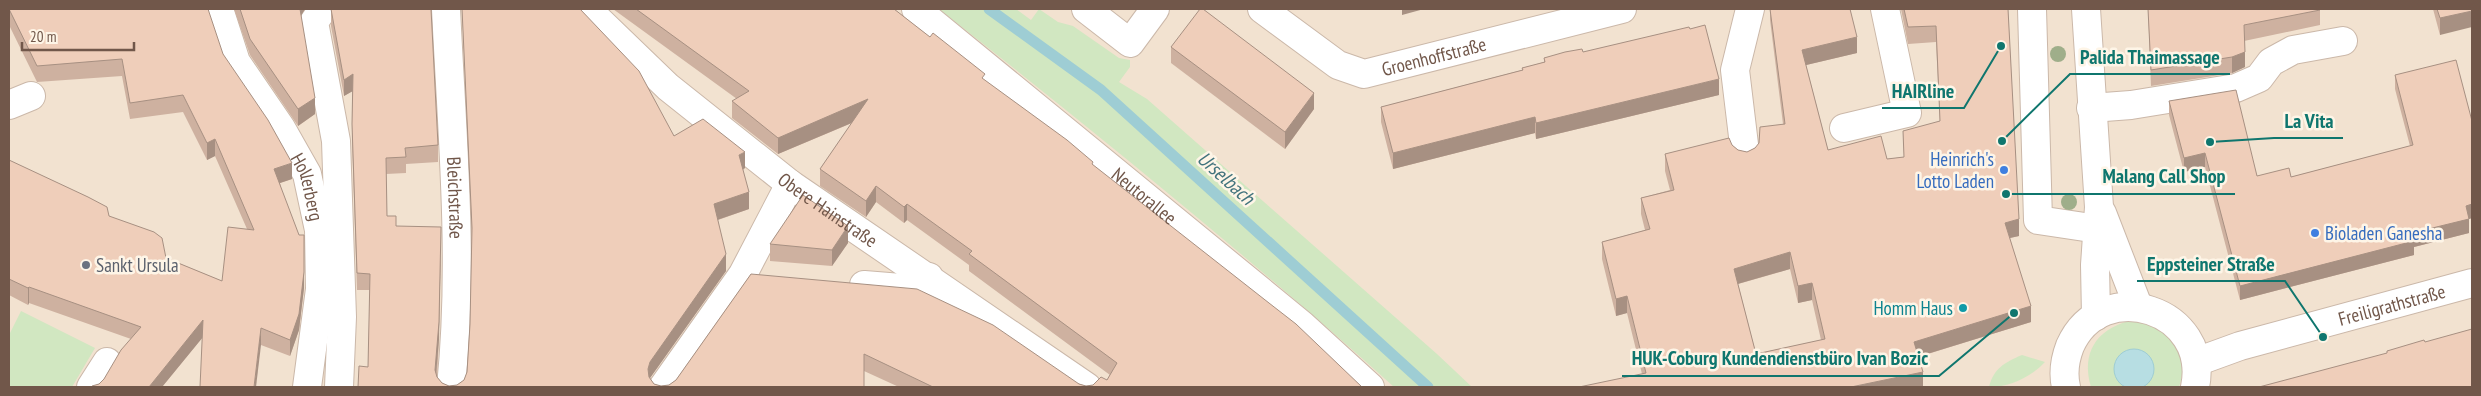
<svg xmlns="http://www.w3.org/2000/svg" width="2481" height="396" viewBox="0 0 2481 396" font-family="'PT Sans Narrow',sans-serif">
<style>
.residential{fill:#f2e2d0}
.green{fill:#d1e7c1}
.water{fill:#b7dee3;stroke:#9ecdd4}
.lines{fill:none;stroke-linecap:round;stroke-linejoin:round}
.stream{stroke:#9ecdd4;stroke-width:11}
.minor-casing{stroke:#cbb8a9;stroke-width:30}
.minor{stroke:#fff;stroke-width:28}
.tree{fill:#9fae8a}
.wall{fill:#ceb1a0;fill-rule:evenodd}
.shaded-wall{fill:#a79082}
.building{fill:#efceba;stroke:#a79082;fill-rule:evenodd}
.shop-dot{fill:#3f7fe0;stroke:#fef5e7;stroke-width:2}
.worship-dot{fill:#6b7280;stroke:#fef5e7;stroke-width:2}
.culture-dot{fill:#0f9aa8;stroke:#fef5e7;stroke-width:2}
.labels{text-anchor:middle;stroke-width:5;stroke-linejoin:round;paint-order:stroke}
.street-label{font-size:19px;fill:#71574a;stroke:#fef5e7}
.shop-label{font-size:19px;fill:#366cbe;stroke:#fef5e7;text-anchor:end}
.worship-label{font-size:19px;fill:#5b616d;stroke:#fef5e7;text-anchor:start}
.culture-label{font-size:19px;fill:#0d838f;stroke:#fef5e7;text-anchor:end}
.water-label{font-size:20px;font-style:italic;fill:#42747d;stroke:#fef5e7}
.leader{fill:none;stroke:#0f766e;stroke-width:2}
.callout-dot{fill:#0f766e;stroke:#fef5e7;stroke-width:2}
.callout-label{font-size:20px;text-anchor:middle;font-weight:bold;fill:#0f766e;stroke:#fef5e7;stroke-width:5;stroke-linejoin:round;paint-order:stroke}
</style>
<rect width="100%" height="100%" fill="#fbf1e2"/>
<rect class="residential" x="9" y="9" width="2463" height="378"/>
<g class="green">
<path d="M939,9H1016L1031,20L1039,9L1058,22L1073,26L1119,58L1130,60V67L1119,82L1147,99L1437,354L1472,387H1394C1248,256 1094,131 939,9Z"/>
<path d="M21,311L95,348L72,387H9V335Z"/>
<path d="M2129,321C2164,322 2193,351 2179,387H2143L2147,385L2120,384L2126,387H2091C2081,353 2096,330 2129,321Z"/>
<path d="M2022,355L2045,362C2031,377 2010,387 1989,387C1993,369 2005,362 2022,355Z"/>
</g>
<circle class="water" cx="2134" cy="369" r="20"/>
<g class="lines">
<path class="stream" d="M989,9L1101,90L1428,387"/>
<g class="minor-casing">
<g id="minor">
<path id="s1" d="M219,9L236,62L281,128L307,174L319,230L320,289L307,387"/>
<path d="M323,9L314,22L336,141L342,317L339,387"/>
<path id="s2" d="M446,9C452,135 464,261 451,387"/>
<path id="s3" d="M587,9L668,87L790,184L1087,387"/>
<path id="s4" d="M916,9L1302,325L1370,387"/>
<path d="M1086,9L1130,43L1155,9"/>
<path id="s5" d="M1262,9L1338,65L1364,74L1622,9"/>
<path d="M2032,9L2038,220L2098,229"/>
<path d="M2086,9L2099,207L2095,265L2096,316"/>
<path d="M9,105L31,96"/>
<path d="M2091,108L2131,105L2236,88L2259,78L2271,62L2293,50L2343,41"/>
<path d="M1844,128L1907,113L1885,9"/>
<path d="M1745,153L1735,70L1750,9"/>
<path d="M2102,213L2138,306"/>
<path d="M864,285L901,288L929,277"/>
<path id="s6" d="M2196,362L2240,346L2472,283"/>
<path d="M91,387L107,362"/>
<path d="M663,387L743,274L790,184"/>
<path d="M2066,387C2063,374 2065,359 2070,346C2102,274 2211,310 2195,387"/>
</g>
</g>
<use href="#minor" class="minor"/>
</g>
<g class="tree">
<circle cx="2058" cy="54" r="8"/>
<circle cx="2069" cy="202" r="8"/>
</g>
<g class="wall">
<path d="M9,9L223,54L292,179L280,183L304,288L299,330L290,356L261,345L202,338L162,387H91L99,384L104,379L131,339L29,303L28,305L9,295V160L109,216L166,258L222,281L247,229L215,156L207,160L183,112L130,119L122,76L37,82L9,25Z"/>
<path d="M234,9H305L301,15L315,114L298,126L250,55Z"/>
<path d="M331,9L438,145V162L406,164V173L386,174L387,216L396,226L439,339L437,377L442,383L449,386L457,385L464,380L467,372L470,324L472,240L462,9H580L674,136L745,168L743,170L749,209L718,220L726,271L650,378L654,384L661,386L669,385L676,380L751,274L1086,386L1093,385L1107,380L1110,375L969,271V265L907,220L904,223L876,202L866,217L820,186V169L852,123L778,154L732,118V101L737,99L613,9H894L1093,165L1362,387H899L864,371V387H358L368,367L370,290H357L352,140V91L344,96L331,26Z"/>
<path d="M1770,9H1850L1857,53L1806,65L1828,150L1887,159L1904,157L1903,131L1940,122L1936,42L1908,44L1901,9H2008L2019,236L2010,238L2031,322L1918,357L1923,387L1642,374L1627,313L1616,316L1602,259V242L1645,230L1641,214V198L1670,190L1665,171V154L1732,145L1738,150L1747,152L1755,148L1783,124L1770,20ZM1790,269L1798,303L1812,300L1821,340L1756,354L1738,284Z"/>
<path d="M2148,9H2320V25L2244,41L2245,67L2232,73L2151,86Z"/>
<path d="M2433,9H2472L2440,35Z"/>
<path d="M1171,47L1314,109L1285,149L1171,63Z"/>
<path d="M1583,52L1719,95L1536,139L1535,133L1393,169L1381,122V107L1522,70V68L1544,62V58Z"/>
<path d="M2395,75L2472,121V218L2469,219V233L2414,247V255L2240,300L2205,167L2184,172L2169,115V101L2257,176L2291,177L2410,146L2395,89Z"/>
<path d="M848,243L832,266L770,261V244Z"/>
</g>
<g class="shaded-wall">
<path d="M299,9H305L299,19Z"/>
<path d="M1402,9H1424L1402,15Z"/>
<path d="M2472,11V27L2440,35V18Z"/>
<path d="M1857,37V53L1802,66V50Z"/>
<path d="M10,44V60L9,62V46Z"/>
<path d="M2245,52V67L2232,73V57Z"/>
<path d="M353,74V91L344,96V80Z"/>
<path d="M1719,79V95L1536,139V123Z"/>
<path d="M1314,93V109L1285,149V132Z"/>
<path d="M315,98V114L298,126V109Z"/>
<path d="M868,99V116L778,154V138Z"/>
<path d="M1535,117V133L1393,169V153Z"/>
<path d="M215,139V156L207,160V143Z"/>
<path d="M745,152V168L739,171V155Z"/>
<path d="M2205,153V167L2184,172V158Z"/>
<path d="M292,163V179L274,185V169Z"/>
<path d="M876,186V202L866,217V201Z"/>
<path d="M749,192V209L714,221V204Z"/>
<path d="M907,204V220L904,223V207Z"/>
<path d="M2472,204V218L2469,219V233L2414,247V255L2240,300V286L2412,233L2466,206Z"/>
<path d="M2019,219V236L2005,239V223Z"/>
<path d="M848,226V243L832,266V250Z"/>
<path d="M441,244L439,339L435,386V370Z"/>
<path d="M1790,252V269L1734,285V269Z"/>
<path d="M726,254V271L650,378L648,385V369L650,362Z"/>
<path d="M304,272V288L299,330L290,356V340Z"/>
<path d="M1812,283V300L1798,303V286Z"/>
<path d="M29,287V303L28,305V288Z"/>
<path d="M1627,296V313L1616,316V299Z"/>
<path d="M2031,306V322L1914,358V342Z"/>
<path d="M203,320V337L162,387H149Z"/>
<path d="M261,328V345L256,387H254Z"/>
<path d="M1923,372V387H1851Z"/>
</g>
<g class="building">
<path d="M9,9H208L223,54L268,120L292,163L274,169L299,235H304V272L299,314L290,340L261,328L254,387H200L203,320L149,387H91L92,386L99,384L104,379L121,350L141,327L29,287L28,288L9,279V160L88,197L107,207L109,216L154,232L162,238L166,258L222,281L228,227L254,230L215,139L207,143L183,95L130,103L122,59L37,66Z"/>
<path d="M240,9H300L315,98L298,109L250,39Z"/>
<path d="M331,9H431L438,145L405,148L406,157L386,158L387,216H396V226L441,227L439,322L435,370L437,377L442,383L449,386L457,385L464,380L467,372L470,324L472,228L462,9H580L639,71L674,136L703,119L745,152L739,155L749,192L714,204L726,254L650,362L648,369L649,377L654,384L661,386L669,385L676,380L751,274L917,289L993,325L1079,384L1086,386L1093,385L1101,377L1107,380L1117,363L969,254L972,251L907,204L904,207L876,186L866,201L820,169L868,99L778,138L732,101L749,91L636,9H894L930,37L933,33L985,74L982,78L1067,140L1093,162L1092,164L1269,303L1296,324L1362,387H933L864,354V387H358L359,366L368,367L370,274L357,273L352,124L353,74L344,80Z"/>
<path d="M1200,9H1203L1314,93L1285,132L1171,47Z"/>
<path d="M1770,9H1850L1857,37L1802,50L1828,150L1881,136L1887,159L1904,157L1903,131L1940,121L1936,26L1908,27L1904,9H2008L2019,219L2005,223L2031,306L1914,342L1923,372L1851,387H1579L1646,373L1627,296L1616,299L1602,242L1650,229L1641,198L1674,190L1665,154L1729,138L1732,145L1738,150L1747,152L1755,148L1759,143L1760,127L1785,124ZM1790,252L1798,286L1812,283L1825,339L1756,354L1734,269Z"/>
<path d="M2148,9H2320V10L2244,25L2245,52L2232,57L2151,70Z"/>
<path d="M2437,9H2472V11L2440,18Z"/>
<path d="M1705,25L1719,79L1536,123L1535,117L1393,153L1381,107L1523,70L1522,68L1545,62L1544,58L1565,52L1582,49L1583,52L1689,27L1690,29Z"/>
<path d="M2456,60L2472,121V204L2466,206L2469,219L2412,233L2414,241L2240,286L2205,153L2184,158L2169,101L2236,90L2257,176L2289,168L2291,177L2413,145L2395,75Z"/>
<path d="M803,195L848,226L832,250L770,244Z"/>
<path d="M2472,329V387H2259L2387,353V351L2424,340L2425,342Z"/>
</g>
<g class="shop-dot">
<circle cx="2004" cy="170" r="5"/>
<circle cx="2315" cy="233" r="5"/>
</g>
<circle class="worship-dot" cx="86" cy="265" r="5"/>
<circle class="culture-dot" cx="1963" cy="308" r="5"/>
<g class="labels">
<g class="street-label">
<text dy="7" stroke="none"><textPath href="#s5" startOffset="194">Groenhoffstraße</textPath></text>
<text dy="7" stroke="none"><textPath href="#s1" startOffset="201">Hollerberg</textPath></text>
<text dy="7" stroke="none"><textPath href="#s4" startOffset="295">Neutorallee</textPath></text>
<text dy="7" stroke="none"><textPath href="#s2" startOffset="189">Bleichstraße</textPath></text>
<text dy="7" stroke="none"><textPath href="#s3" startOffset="314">Obere Hainstraße</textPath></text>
<text dy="7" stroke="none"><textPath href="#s6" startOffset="204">Freiligrathstraße</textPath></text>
</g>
<g class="shop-label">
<text x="1994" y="166">Heinrich's<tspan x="1994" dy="22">Lotto Laden</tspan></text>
<text x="2325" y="240" text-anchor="start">Bioladen Ganesha</text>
</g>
<g class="worship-label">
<text x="96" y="272">Sankt Ursula</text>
</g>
<g class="culture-label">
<text x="1953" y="315">Homm Haus</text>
</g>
<g class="water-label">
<text transform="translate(1226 178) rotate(42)" y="7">Urselbach</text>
</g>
</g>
<path class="leader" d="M2002 141L2070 74H2230M2001 46L1964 108H1882M2210 142L2274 138H2343M2006 194L2092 194H2235M2323 337L2285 281H2137M2014 313L1939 376H1622"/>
<g class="callout-dot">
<circle cx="2002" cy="141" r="5"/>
<circle cx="2001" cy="46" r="5"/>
<circle cx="2210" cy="142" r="5"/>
<circle cx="2006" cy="194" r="5"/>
<circle cx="2323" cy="337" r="5"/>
<circle cx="2014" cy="313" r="5"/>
</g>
<g class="callout-label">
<text x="2150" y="64">Palida Thaimassage</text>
<text x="1923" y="98">HAIRline</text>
<text x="2309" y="128">La Vita</text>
<text x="2164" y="183">Malang Call Shop</text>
<text x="2211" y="271">Eppsteiner Straße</text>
<text x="1780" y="365">HUK-Coburg Kundendienstbüro Ivan Bozic</text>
</g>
<rect width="2481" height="396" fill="none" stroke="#71574a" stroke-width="20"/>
<path d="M22 42v8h112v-8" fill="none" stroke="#71574a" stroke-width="2.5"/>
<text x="30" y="42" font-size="15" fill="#71574a" stroke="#fef5e7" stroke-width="4" paint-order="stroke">20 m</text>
</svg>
